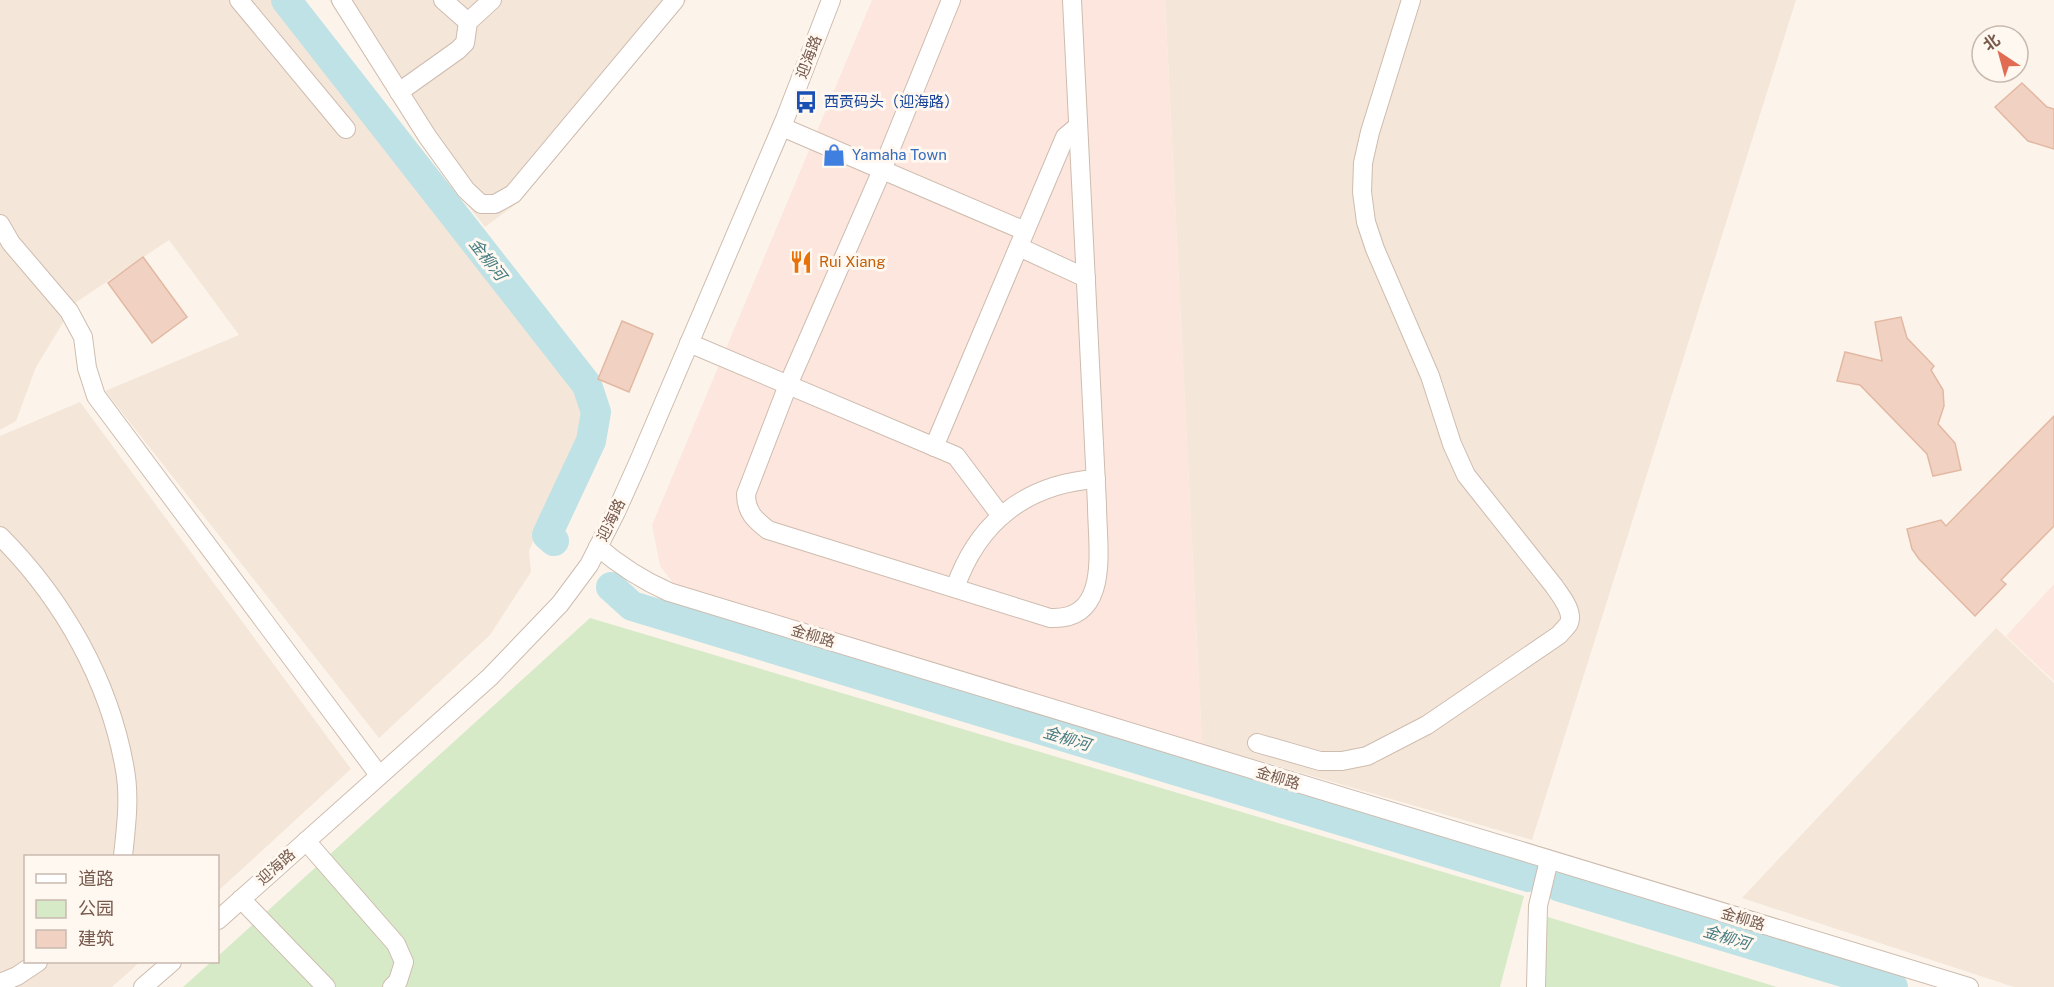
<svg xmlns="http://www.w3.org/2000/svg" width="2054" height="987" viewBox="0 0 2054 987" font-family="'Public Sans','Noto Sans SC',sans-serif">
<style>
.residential{fill:#f4e6d8}
.commercial{fill:#fce6de}
.green{fill:#d7eac8}
.lines{fill:none;stroke-linecap:round;stroke-linejoin:round}
.river{stroke:#bee2e6;stroke-width:30}
.building{fill:#f1d2c2;stroke:#e3b8a3;stroke-width:1.5}
.minor-casing{stroke:#cebcaf;stroke-width:20}
.minor{stroke:#fff;stroke-width:18}
.labels{text-anchor:middle;stroke-width:6;stroke-linejoin:round;paint-order:stroke}
.street-label{font-size:15px;fill:#775a4d;stroke:#fff8f0}
.transit-label{font-size:15px;fill:#164399;stroke:#fff8f0;text-anchor:start}
.shop-label{font-size:15px;fill:#366cbe;stroke:#fff8f0;text-anchor:start}
.food-label{font-size:15px;fill:#c56008;stroke:#fff8f0;text-anchor:start}
.water-label{font-size:16px;font-style:italic;fill:#447b82;stroke:#fff8f0}
</style>
<rect width="100%" height="100%" fill="#fcf4ea"/>
<g class="residential">
<path d="M0,0H274L581,394L585,423L529,551L531,572L490,635L379,738L105,391L239,335L169,240L75,303L36,367L16,421L0,430Z"/>
<path d="M329,0H687L520,201L485,227L419,142Z"/>
<path d="M1165,0H1796L1532,840L1202,744Z"/>
<path d="M80,402L351,769L218,891V856H26V962H140L112,987H0V436Z"/>
<path d="M1996,628L2054,683V987H2014L1742,898Z"/>
</g>
<g class="commercial">
<path d="M872,0H1165L1202,744L678,589L660,566L652,525Z"/>
<path d="M2054,584V681L2006,636Z"/>
</g>
<g class="green">
<path d="M590,618L1524,896L1500,987H183L211,962H218V956Z"/>
<path d="M1548,917L1777,987H1535Z"/>
</g>
<g class="lines">
<g class="river">
<path d="M286,0L587,385L596,412L591,441L547,535L554,541"/>
<path d="M611,587L632,606L1528,877"/>
<path d="M1560,887L1893,987"/>
</g>
</g>
<g class="building">
<path d="M2022,83L2047,107L2054,109V149L2028,141L1995,107Z"/>
<path d="M143,257L187,317L152,343L108,283Z"/>
<path d="M1901,317L1907,338L1934,366L1931,370L1943,390L1944,406L1938,424L1955,443L1961,470L1933,476L1927,454L1860,385L1837,381L1845,352L1882,361L1875,322Z"/>
<path d="M622,321L653,334L629,392L598,379Z"/>
<path d="M2054,416V526L2001,580L2006,584L1975,616L1919,559L1912,549L1907,529L1941,520L1946,526Z"/>
</g>
<g class="lines">
<g class="minor-casing">
<g id="minor">
<path d="M239,0L346,129"/>
<path d="M341,0L427,136L466,190L481,204H495L513,194L675,0"/>
<path d="M443,0L468,22"/>
<path d="M951,0L882,170L788,385L746,494C746,512 755,520 768,530L1050,618C1112,621 1097,547 1097,505L1072,0"/>
<path d="M399,92L458,50L465,43L468,22L492,0"/>
<path d="M782,127L1025,231"/>
<path d="M0,224L11,243L69,311L83,337L87,368L96,396L379,775"/>
<path d="M1019,247L1086,278"/>
<path d="M689,343L956,456L1001,516"/>
<path d="M934,447L1065,137L1078,126"/>
<path d="M0,536C63,599 110,682 125,770C130,798 126,828 123,856"/>
<path d="M598,547C620,566 642,580 669,592L1969,987"/>
<path d="M955,588C978,522 1026,484 1096,479"/>
<path d="M1257,743L1320,761H1342L1367,756L1427,725L1559,635C1562,631 1567,627 1569,623C1574,611 1560,595 1554,586L1466,475L1452,444L1430,376L1375,249L1366,222L1362,192L1363,163L1370,132L1411,0"/>
<path d="M306,841L396,944L404,962L398,981L392,987"/>
<path d="M241,899L326,987"/>
<path d="M218,920L490,677L560,604L589,565L616,512L638,463L785,119L831,0"/>
<path d="M0,983L17,976L38,962"/>
<path d="M143,987L172,962"/>
<path d="M1536,987L1538,906L1549,860"/>
</g>
</g>
<use href="#minor" class="minor"/>
</g>
<defs>
<g id="bus-bare" transform="scale(1.8)"><path d="M-5-6H5V4H4V6H2V4H-2V6H-4V4H-5ZM-3.5-4V0h7V-4ZM-3.5 1.2v1.5H-2V1.2ZM2 1.2v1.5H3.5V1.2Z" fill="#1a4fb4" stroke="#fff8f0" stroke-width="2.5" paint-order="stroke"/></g>
<g id="shop-bare" transform="scale(1.8)"><path d="M-5-2.5h2.3a2.7 3.5 0 0 1 5.4 0H5L5.5 6h-11ZM-1.5-2.5h3a1.5 2.3 0 0 0-3 0Z" fill="#3f7fe0" stroke="#fff8f0" stroke-width="2.5" paint-order="stroke"/></g>
<g id="restaurant-bare" transform="scale(1.8)"><path d="M-5-6h1v4h1v-4h1v4h1v-4h1v5L-1.5 .5V6h-2V.5L-5-1ZM5-6V6H3V1.5H1.5Q1.5-4 5-6Z" fill="#e8710a" stroke="#fff8f0" stroke-width="2.5" paint-order="stroke"/></g>
</defs>
<g fill-rule="evenodd">
<use href="#bus-bare" x="806" y="102"/>
<use href="#shop-bare" x="834" y="155"/>
<use href="#restaurant-bare" x="801" y="262"/>
</g>
<g class="labels">
<g class="street-label">
<text transform="translate(809 57) rotate(-69)" y="5">迎海路</text>
<text transform="translate(611 520) rotate(-64)" y="5">迎海路</text>
<text transform="translate(813 636) rotate(17)" y="5">金柳路</text>
<text transform="translate(1278 778) rotate(17)" y="5">金柳路</text>
<text transform="translate(276 867) rotate(-42)" y="5">迎海路</text>
<text transform="translate(1743 919) rotate(17)" y="5">金柳路</text>
</g>
<g class="transit-label">
<text x="824" y="107">西贡码头（迎海路）</text>
</g>
<g class="shop-label">
<text x="852" y="160">Yamaha Town</text>
</g>
<g class="food-label">
<text x="819" y="267">Rui Xiang</text>
</g>
<g class="water-label">
<text transform="translate(488 259) rotate(52)" y="6">金柳河</text>
<text transform="translate(1067 738) rotate(17)" y="6">金柳河</text>
<text transform="translate(1727 937) rotate(17)" y="6">金柳河</text>
</g>
</g>
<rect x="24" y="855" width="195" height="108" fill="#fff8f0" stroke="#c9b9af" stroke-width="1.5"/>
<rect x="36" y="874" width="30" height="9" fill="#ffffff" stroke="#c9b9af" stroke-width="1.5"/>
<text x="78" y="885" font-size="18" fill="#775a4d">道路</text>
<rect x="36" y="900" width="30" height="18" fill="#d7eac8" stroke="#c9b9af" stroke-width="1.5"/>
<text x="78" y="915" font-size="18" fill="#775a4d">公园</text>
<rect x="36" y="930" width="30" height="18" fill="#f1d2c2" stroke="#c9b9af" stroke-width="1.5"/>
<text x="78" y="945" font-size="18" fill="#775a4d">建筑</text>
<g transform="translate(2000 54) rotate(324)"><circle r="28" fill="#fff8f0" stroke="#c9b9af" stroke-width="1.5"/>
<path d="M0-4.5L10 22L0 15L-10 22Z" fill="#e26c53"/>
<text y="-9" font-size="16" font-weight="bold" text-anchor="middle" fill="#775a4d">北</text>
</g>
</svg>
